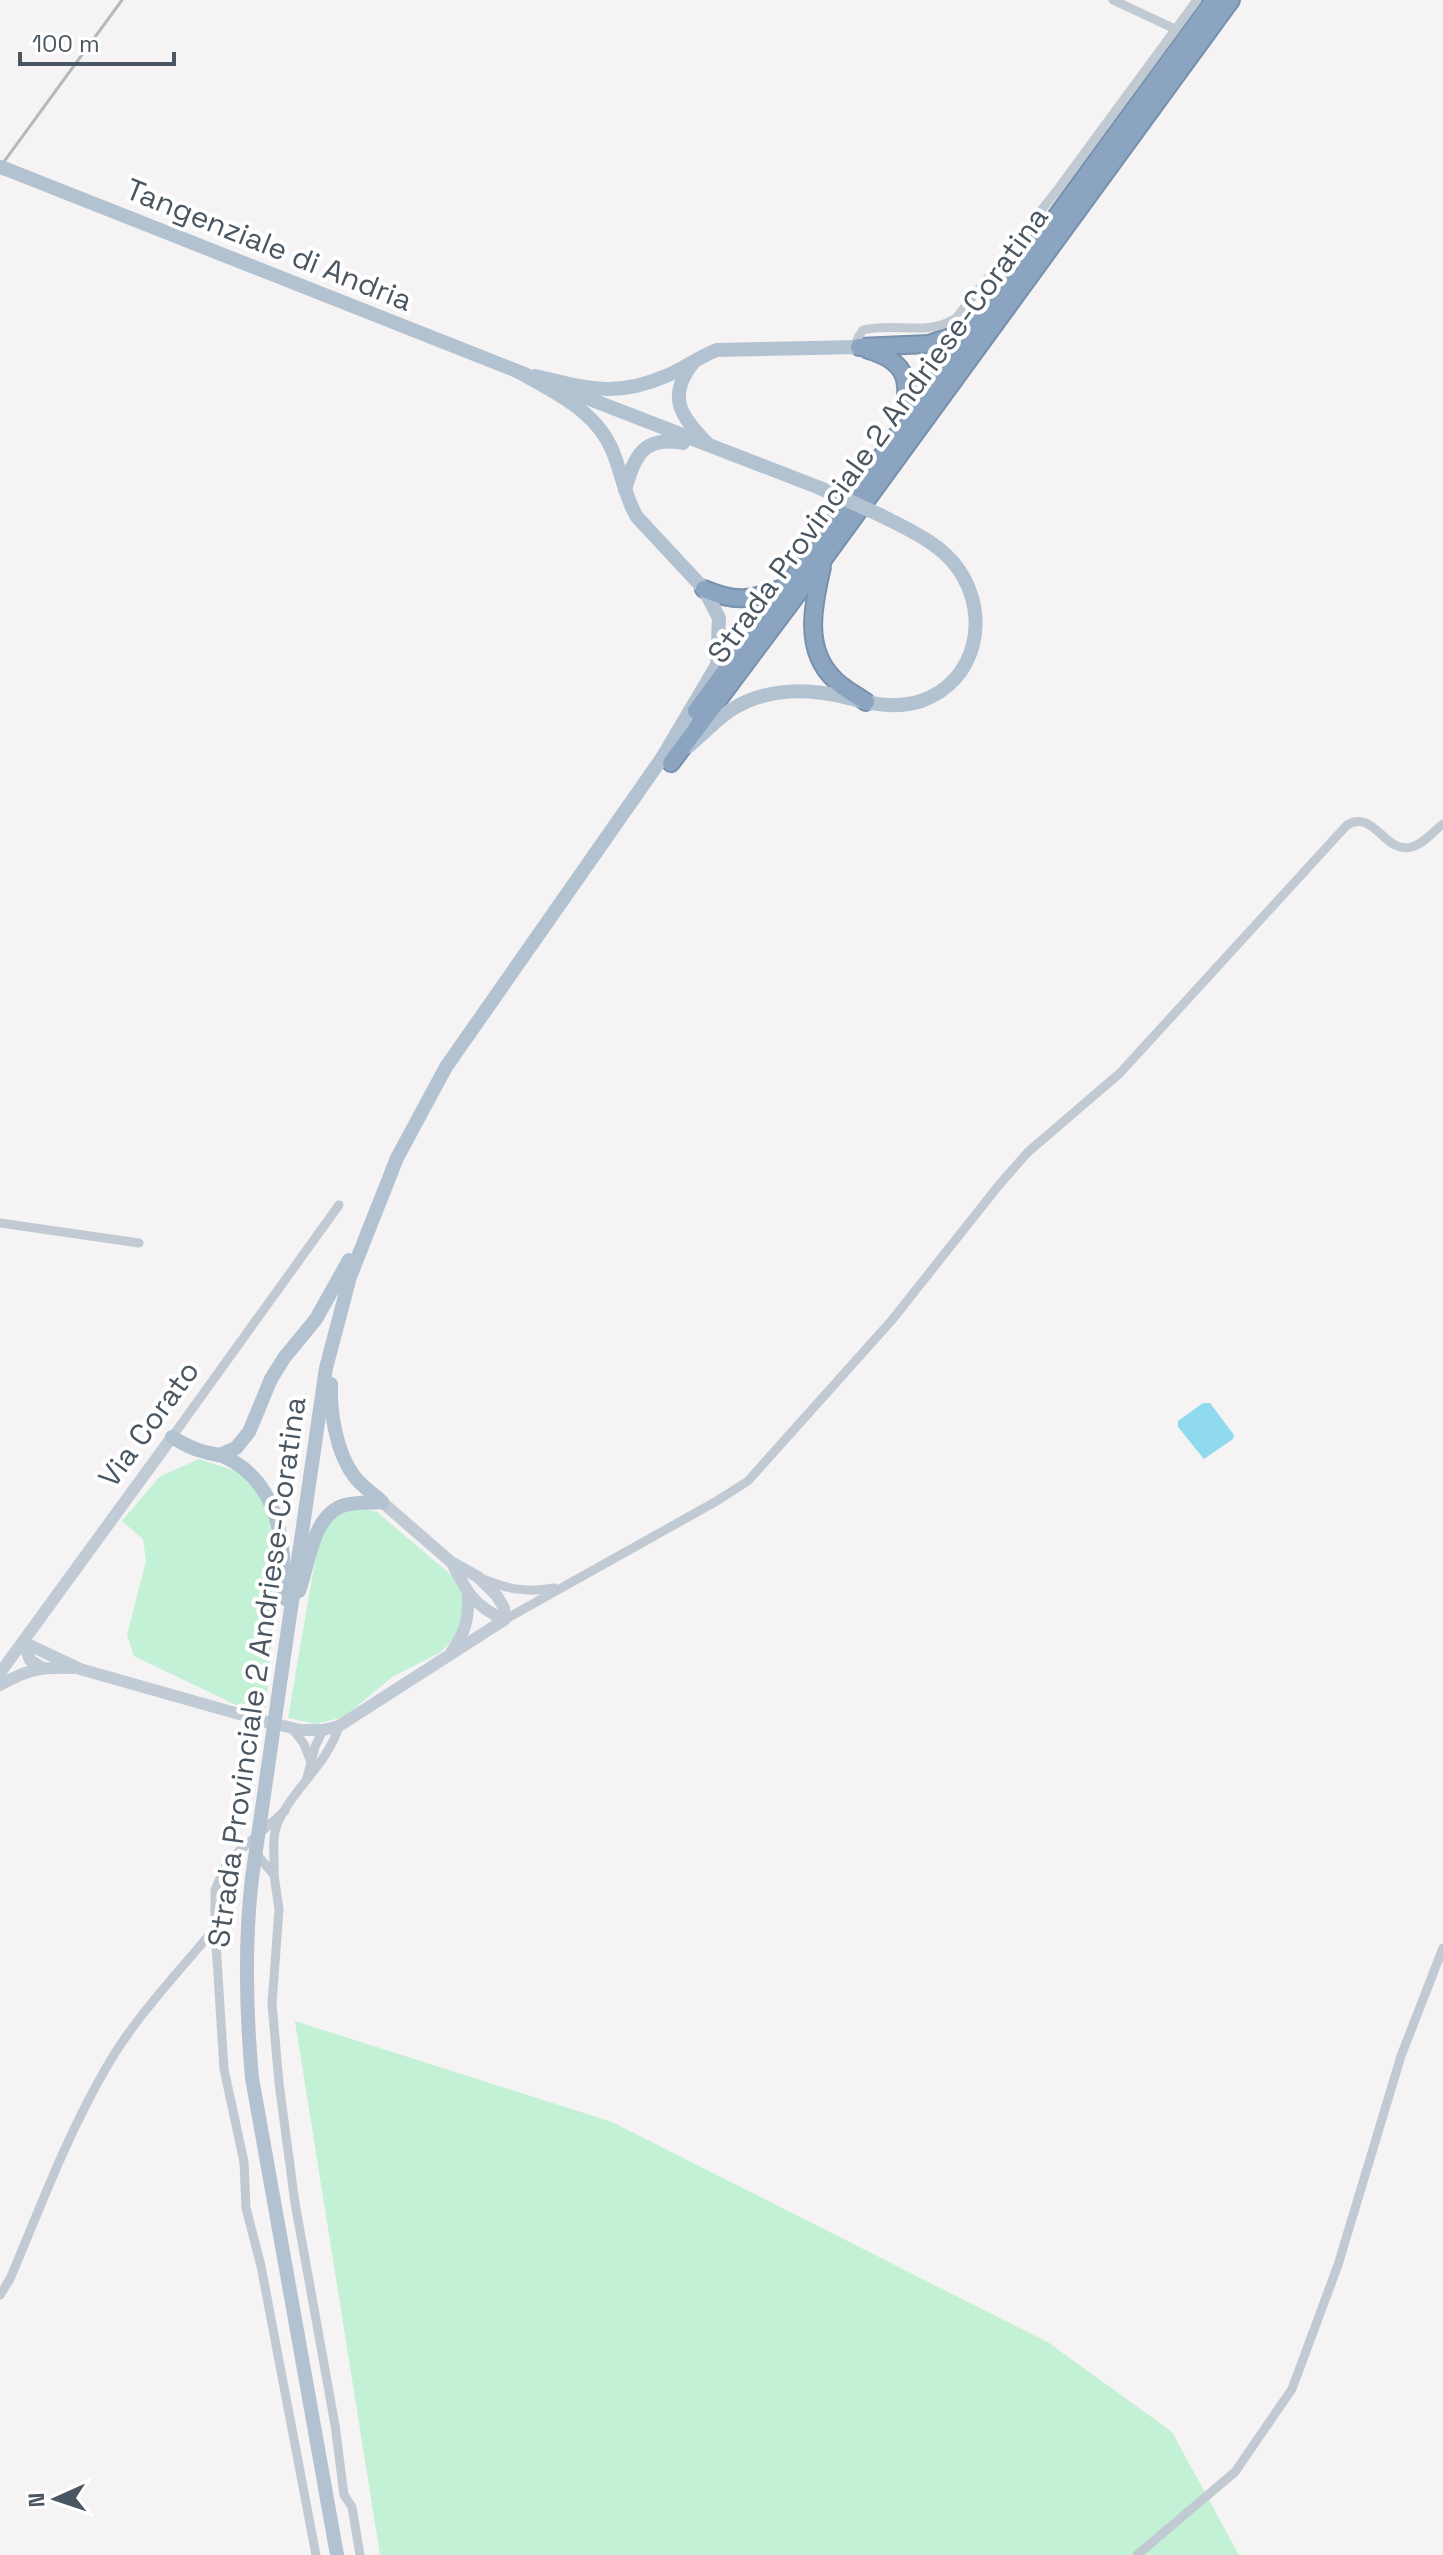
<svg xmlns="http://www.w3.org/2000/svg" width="1443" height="2555" viewBox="0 0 1443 2555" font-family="'Space Grotesk',sans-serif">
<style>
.green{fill:#c3f1d5}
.water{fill:#90daee}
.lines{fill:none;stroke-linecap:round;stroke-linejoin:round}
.highway-casing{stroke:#7690ad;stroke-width:20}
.street{stroke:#c1cad2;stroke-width:9}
.secondary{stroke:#c1cbd6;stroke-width:12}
.primary{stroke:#b3c2d1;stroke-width:14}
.highway{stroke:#8ba5c1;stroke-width:16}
.rail{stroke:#b5b8bd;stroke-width:3}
.primary-bridge{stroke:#b3c2d1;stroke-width:14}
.labels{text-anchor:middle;stroke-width:8;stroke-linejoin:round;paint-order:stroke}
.street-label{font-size:30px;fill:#4a5661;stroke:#fff}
</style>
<rect width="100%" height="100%" fill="#f5f3f3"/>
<g class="green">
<path d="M199,1459L247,1475L270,1510L280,1560L265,1711L236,1705L134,1656L127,1635L146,1561L143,1539L122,1521L159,1477Z"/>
<path d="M354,1506L377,1512L456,1579L465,1595L464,1627L441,1652L392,1677L344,1717L315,1724L288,1718L319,1537L334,1514Z"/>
<path d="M295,2021L612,2122L1049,2343L1172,2432L1239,2555H380Z"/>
</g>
<path class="water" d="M1203,1403H1210L1234,1435L1233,1439L1204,1459L1178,1427V1421Z"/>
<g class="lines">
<g class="highway-casing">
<g id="highway">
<path d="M859,347L929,344L954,335L975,323"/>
<path d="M868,350C910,362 910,383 903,421"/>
<path d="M822,567C813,605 803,650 835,680C844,689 856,695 866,702"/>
<path d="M704,589C738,604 751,599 786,587"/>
<path d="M696,711L1214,0"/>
<path d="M671,763L825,557L1231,0"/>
</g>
</g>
<g class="street">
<path d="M1113,0L1175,29"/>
<path d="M859,347L858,337L863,330C895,322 927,337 956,318L1058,189L1197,0"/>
<path d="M0,1223L139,1243"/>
<path d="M172,1437L339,1205"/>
<path d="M483,1579C507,1589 528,1593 554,1588"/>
<path d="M504,1620L715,1502L748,1481L892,1320L999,1185L1028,1152L1120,1073L1347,825C1375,809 1384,854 1411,847C1422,845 1434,831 1443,824"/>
<path d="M291,1727L304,1744L311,1762"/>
<path d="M307,1778L315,1747L323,1730"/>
<path d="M285,1811L239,1851L225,1867L215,1890V1928L224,2069L244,2162L246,2208L261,2266L316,2555"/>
<path d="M254,1851L274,1875L279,1909L272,2004L279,2083L295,2203L335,2425L344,2495L352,2507L360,2555"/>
<path d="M274,1875C275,1862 272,1845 275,1832C283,1797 327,1767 339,1726"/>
<path d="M0,2295L10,2279C40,2208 67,2135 106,2068C135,2017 178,1973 215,1928"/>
<path d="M1137,2555L1235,2472L1292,2389L1338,2265L1401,2056L1443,1948"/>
</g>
<g class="secondary">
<path d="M382,1502L451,1562L478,1577L497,1596L504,1608V1620"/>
<path d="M452,1563C467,1593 474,1605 504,1620"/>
<path d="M23,1642L80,1669L267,1722L301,1730H323L339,1726L504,1620"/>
<path d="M23,1642L30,1660L41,1667"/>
<path d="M452,1651C466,1631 469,1618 468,1595"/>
<path d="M0,1673L172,1437"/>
<path d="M0,1685C28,1669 41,1667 73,1668"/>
</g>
<g class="primary">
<path d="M6,169L527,375"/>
<path d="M693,363C666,397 681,417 708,444"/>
<path d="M535,376C586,388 615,398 666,376C684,369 698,357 717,350L859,347"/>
<path d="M561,388L820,488"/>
<path d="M625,490C634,457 643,435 683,443"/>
<path d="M689,746C702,735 716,720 731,710C766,687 810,688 848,698C872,704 897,709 921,701C976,682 991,617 959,570C941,543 907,529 880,515"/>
<path d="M331,1384C330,1412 336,1452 354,1476C361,1486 374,1494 382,1502"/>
<path d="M172,1437C182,1443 192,1449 205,1452C211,1454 217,1454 223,1456C281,1482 284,1543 285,1599"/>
<path d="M220,1455L236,1448L249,1432L271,1379L284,1358L316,1319L349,1260"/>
<path d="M299,1591C309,1565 312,1514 345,1505C356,1502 370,1503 382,1502"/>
<path d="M282,1670L326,1368L350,1277L397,1158L446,1067L662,758L717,665L719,618L704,589L637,517C625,497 622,474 613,452C597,411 555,393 519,372"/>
<path d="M252,1878C244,1946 246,2011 252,2078L337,2555"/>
</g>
<use href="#highway" class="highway"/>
<path class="rail" d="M0,167L122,0"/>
<g class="primary-bridge">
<path d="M0,167L6,169"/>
<path d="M820,488L880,515"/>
<path d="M252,1878L282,1670"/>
</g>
</g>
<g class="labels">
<g class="street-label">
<text transform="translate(269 245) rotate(22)" y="10">Tangenziale di Andria</text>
<text transform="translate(878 435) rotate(-54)" y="10">Strada Provinciale 2 Andriese-Coratina</text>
<text transform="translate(149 1424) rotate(-54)" y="10">Via Corato</text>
<text transform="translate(257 1672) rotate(-82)" y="10">Strada Provinciale 2 Andriese-Coratina</text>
</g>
</g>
<g transform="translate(56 2499) rotate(267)" stroke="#ffffff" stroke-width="6" paint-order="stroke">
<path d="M0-6L14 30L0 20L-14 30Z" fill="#4a5661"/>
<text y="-12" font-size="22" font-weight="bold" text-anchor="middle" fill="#4a5661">N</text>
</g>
<path d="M20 52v12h154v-12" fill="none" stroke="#4a5661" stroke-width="4"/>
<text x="32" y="52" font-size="24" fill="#4a5661" stroke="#ffffff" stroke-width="6" paint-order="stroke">100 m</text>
</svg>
